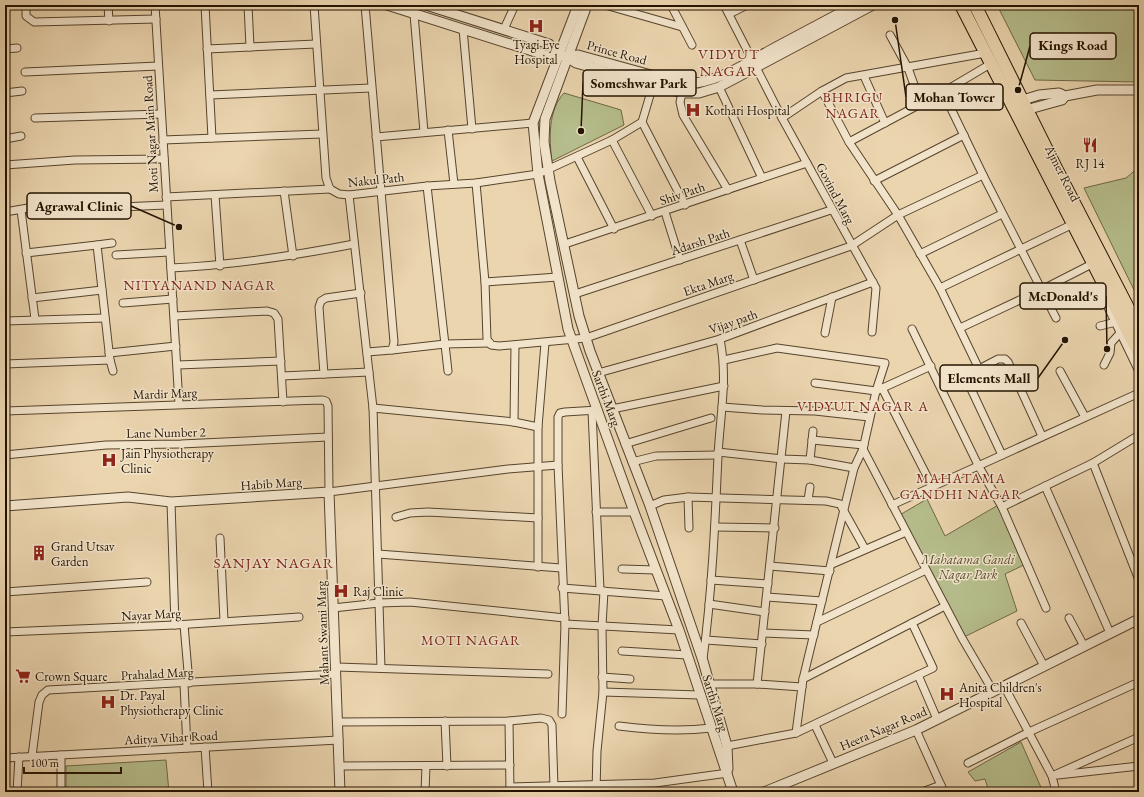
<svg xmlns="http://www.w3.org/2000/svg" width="1144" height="797" viewBox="0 0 1144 797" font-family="'EB Garamond',serif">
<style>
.green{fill:#b6bd8c;stroke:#6d6846}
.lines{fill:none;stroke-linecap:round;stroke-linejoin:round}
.minor-casing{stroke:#56442c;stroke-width:9}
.tertiary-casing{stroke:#56442c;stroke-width:11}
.trunk-casing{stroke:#241300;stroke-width:14}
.minor{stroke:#f2e4cb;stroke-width:7}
.tertiary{stroke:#f2e4cb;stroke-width:9}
.trunk{stroke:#ebd5af;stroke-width:12}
.labels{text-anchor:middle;stroke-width:3;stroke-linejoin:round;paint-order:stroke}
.poi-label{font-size:13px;fill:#241300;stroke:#f2e4cb;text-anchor:start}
.street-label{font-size:13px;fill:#241300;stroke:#f2e4cb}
.park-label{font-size:13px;font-style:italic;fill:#574e31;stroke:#f2e4cb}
.neighbourhood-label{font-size:14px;letter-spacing:1px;fill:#7a1f14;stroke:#f2e4cb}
.quarter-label{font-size:15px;letter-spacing:1px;fill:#7a1f14;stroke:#f2e4cb}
.leader{fill:none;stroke:#241300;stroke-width:1.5}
.callout-dot{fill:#241300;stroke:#f2e4cb;stroke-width:1.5}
.callout{fill:#f2e4cb;stroke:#241300;stroke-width:1.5}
.callout-label{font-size:14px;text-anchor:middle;font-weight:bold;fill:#241300}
</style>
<rect width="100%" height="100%" fill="#ebd5af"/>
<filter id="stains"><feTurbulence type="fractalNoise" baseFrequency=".005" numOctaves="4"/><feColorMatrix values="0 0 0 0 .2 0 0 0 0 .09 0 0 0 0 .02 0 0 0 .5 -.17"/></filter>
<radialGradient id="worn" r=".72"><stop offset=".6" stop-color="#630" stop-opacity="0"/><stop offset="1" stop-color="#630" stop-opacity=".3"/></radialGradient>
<g class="green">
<path d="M997,5H1139V82L1035,80Z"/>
<path d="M564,93L621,110L624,125L552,161C549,139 548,110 564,93Z"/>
<path d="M1139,167V300L1084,188L1126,178Z"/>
<path d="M927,499L945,536L1000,504L1026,564L1005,574L1017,611L962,638L898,516Z"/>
<path d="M1021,742L1043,792H989L985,779L975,781L968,772Z"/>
<path d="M166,760L169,792H66V766Z"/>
</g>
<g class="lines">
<g class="minor-casing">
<g id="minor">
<path d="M26,5V16L34,22L156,19"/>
<path d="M108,5L109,21"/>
<path d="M155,5L179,404"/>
<path d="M205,5L212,138"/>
<path d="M248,5L250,47"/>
<path d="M314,5L326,178L330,189L339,194L349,195L427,186L476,183L538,174L612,140L642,122"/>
<path d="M365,5L394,342L392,350L367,352"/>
<path d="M605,5L682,27"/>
<path d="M671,5L692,45"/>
<path d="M724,5L782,118L876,288L872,332"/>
<path d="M414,14L424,132"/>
<path d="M729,14L747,5"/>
<path d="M463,29L472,129"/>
<path d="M504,29L515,5"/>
<path d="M890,35L908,68L921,104"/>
<path d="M5,49L17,48"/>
<path d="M207,49L316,44"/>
<path d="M25,72L158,66"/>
<path d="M864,76L885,123"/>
<path d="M653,85L642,122L685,205"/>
<path d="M719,87L762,178"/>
<path d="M822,91L849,142L898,215L940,288L979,369"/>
<path d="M943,92L983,175L1056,318"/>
<path d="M5,93L22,91"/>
<path d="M682,93L680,102L683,115L728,190"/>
<path d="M210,95L371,88"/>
<path d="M35,118L161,114"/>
<path d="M782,118L822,91L846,78L980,54"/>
<path d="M448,130L454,184"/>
<path d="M376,137L533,123"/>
<path d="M5,139L21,136"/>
<path d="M163,140L322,134"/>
<path d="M612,140L652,216"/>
<path d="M849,142L943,92L987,66"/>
<path d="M577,157L614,229"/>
<path d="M5,165L75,160L164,159"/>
<path d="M874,181L964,135"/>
<path d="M476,183L485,282L487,339L491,345L499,346L586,338L851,246L898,215L983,175"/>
<path d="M427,186L448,371"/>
<path d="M284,191L293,256"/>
<path d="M215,195L220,266"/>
<path d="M349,195L373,408L381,668"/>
<path d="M166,197L330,189"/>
<path d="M121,207L166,205"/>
<path d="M21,210L35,319"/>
<path d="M5,212L68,201L100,199"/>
<path d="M665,212L680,260"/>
<path d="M740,240L754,280"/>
<path d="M112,243L97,245L110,360L113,371"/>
<path d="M565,244L807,163"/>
<path d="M26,253L97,245"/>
<path d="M920,254L1002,214"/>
<path d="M116,255L169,252"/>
<path d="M171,268C233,265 293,256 354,244"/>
<path d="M485,282L558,277"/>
<path d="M940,288L1069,226"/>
<path d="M575,294L831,210"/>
<path d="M32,298L102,290"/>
<path d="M123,303L173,299"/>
<path d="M175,316L267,311L274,313L278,319L283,402"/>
<path d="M5,321L105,318"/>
<path d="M1100,326L1116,322"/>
<path d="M960,328L1041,290L1088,266"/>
<path d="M912,329L978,465L1002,507L1046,608"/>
<path d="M825,333L832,297"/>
<path d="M392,350L445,344L490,343"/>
<path d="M109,353L176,346"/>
<path d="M724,360L777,348L885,363L876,391L863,449L854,468L803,679L796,733"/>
<path d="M5,364L110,360"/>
<path d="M178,365L281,361"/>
<path d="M1104,365L1110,353L1111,343L1121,332"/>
<path d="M1060,371L1085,417"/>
<path d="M598,373L720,339L873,282"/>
<path d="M324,374L319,307L321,301L326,298L361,293"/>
<path d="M964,374L1002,455"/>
<path d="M282,376L369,372"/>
<path d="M815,383L876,391L931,366"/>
<path d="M939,384L979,369L998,359H1005L1008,362L1042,436"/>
<path d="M882,388L932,486"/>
<path d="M722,407L762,410L815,411L869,417"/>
<path d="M373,408L514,422L538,427"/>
<path d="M612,409L724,386"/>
<path d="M598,410L565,412L560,413L558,417V465L565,624L679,630"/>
<path d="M5,411L322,400L326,401L328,406L329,492L508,469L558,465"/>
<path d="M592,411L600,590"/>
<path d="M514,422L515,345"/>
<path d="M812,440L864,445"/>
<path d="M625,444L711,418"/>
<path d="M863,449L962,638L993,691"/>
<path d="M718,452L782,459L810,460L854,468"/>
<path d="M5,455L106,445L181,444L328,437"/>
<path d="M810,460L813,431"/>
<path d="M632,462L656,456L718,455"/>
<path d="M1093,463L1139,580"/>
<path d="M1045,486L1110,633"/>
<path d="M688,497L689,528"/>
<path d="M808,500L810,487"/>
<path d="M171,502L175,625"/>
<path d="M892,505L1139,393"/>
<path d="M650,506L664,500L688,497L826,501L840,504L865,549"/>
<path d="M1002,507L1093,463L1139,435"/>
<path d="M596,512H634"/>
<path d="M396,517L410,513L428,512L538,518"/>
<path d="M715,527L775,528"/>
<path d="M220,538L224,621"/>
<path d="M378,554L561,568"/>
<path d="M832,564L906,532"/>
<path d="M770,566L830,571"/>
<path d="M538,567V427L545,343"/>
<path d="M622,569L656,570"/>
<path d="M711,580L768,584"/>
<path d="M562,588L666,596"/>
<path d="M5,592L147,582"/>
<path d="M767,597L822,601"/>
<path d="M709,604L765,612"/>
<path d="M333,608L379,603L410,602L565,618"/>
<path d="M1069,618L1084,646"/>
<path d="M817,622L926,570"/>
<path d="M1021,623L1044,666"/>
<path d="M184,625L189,683"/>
<path d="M5,632L175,625L299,617"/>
<path d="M763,633L814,635"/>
<path d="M706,640L762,644"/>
<path d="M622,651L687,655"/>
<path d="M703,659C712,592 715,524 718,456C720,415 728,380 720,339"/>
<path d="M337,667L548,674"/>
<path d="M918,675L937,719"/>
<path d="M602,677L630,679"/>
<path d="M803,679L945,606"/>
<path d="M184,684L187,748"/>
<path d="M709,684H757L802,687"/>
<path d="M757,684L786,411"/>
<path d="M1004,686L1052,776L1056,792"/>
<path d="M603,692L700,695"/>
<path d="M562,714L565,624"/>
<path d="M445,721L447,766"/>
<path d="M509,721L510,792"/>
<path d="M338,722L509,721L541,718L549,720L552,725L554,787"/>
<path d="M815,725L833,763"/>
<path d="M619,726C650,730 680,732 711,728"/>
<path d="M916,730L944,792"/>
<path d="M727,746L796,733L933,668L912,623"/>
<path d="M205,747L208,792"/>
<path d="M32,756L39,702L42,695L48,690L336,674"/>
<path d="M5,758L339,740"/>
<path d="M968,763L1029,732L1139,682"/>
<path d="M340,766L510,765"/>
<path d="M1058,775L1139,766"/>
<path d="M1052,776L1139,737"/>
<path d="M510,787L655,783L728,773"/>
<path d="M17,792L19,757"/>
<path d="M61,792V755"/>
<path d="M425,792L426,766"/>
<path d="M596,792L597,751L603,692L602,626L604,591"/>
<path d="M922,792L941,785"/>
</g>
</g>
<g class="tertiary-casing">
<g id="tertiary">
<path d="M387,5L545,55C558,54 566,55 576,63L682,93H699L719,87L873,5"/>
<path d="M426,5L549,44L558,54"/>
<path d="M578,5L533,123L538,174L558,277L568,329L634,512L679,630L733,792"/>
<path d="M587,5L545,119L544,142L550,181L579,316L590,351L650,506L703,661L727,746L728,769"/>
<path d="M568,57L578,55L684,84C717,84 748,62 776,47C802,33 829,19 855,5"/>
<path d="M1017,102L1039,95L1059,93L1065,96L1097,90H1139"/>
<path d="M1022,111L1062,100L1065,96"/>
<path d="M1108,305L1139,369"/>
<path d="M5,506L128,497L171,502L329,492L340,792"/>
<path d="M764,792L916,730L1139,619"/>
</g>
</g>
<g class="trunk-casing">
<g id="trunk">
<path d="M961,5L1139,353"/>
<path d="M975,5L1055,166L1139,329"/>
</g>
</g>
<use href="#minor" class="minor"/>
<use href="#tertiary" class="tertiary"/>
<use href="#trunk" class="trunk"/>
</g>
<defs>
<g id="hospital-bare" transform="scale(1.2)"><path d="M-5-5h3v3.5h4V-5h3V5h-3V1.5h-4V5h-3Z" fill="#8f2418" stroke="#f2e4cb" stroke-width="2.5" paint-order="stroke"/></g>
<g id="restaurant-bare" transform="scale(1.2)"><path d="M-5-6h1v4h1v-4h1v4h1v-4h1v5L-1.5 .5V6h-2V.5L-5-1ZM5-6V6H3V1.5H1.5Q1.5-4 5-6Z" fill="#8f2418" stroke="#f2e4cb" stroke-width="2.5" paint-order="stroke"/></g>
<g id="building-bare" transform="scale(1.2)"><path d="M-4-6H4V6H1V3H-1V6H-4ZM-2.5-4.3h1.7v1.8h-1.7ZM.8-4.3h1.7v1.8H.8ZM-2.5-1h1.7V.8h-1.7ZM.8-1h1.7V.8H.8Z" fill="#8f2418" stroke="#f2e4cb" stroke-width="2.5" paint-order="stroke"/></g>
<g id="supermarket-bare" transform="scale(1.2)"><path d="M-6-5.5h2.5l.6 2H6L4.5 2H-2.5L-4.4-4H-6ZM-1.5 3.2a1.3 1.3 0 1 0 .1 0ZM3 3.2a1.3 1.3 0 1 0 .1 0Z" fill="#8f2418" stroke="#f2e4cb" stroke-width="2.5" paint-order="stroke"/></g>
</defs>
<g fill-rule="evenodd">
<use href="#hospital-bare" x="536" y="26"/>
<use href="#hospital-bare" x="693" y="110"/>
<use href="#restaurant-bare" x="1090" y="145"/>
<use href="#hospital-bare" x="109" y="460"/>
<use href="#building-bare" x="39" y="553"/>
<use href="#hospital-bare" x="341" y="591"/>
<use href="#supermarket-bare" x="23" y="676"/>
<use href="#hospital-bare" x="947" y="694"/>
<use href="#hospital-bare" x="108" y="702"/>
</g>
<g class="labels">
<g class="poi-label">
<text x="536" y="49" text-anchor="middle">Tyagi Eye<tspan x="536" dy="15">Hospital</tspan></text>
<text x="705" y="115">Kothari Hospital</text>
<text x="1090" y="168" text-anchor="middle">RJ 14</text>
<text x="121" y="458">Jain Physiotherapy<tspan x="121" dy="15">Clinic</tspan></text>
<text x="51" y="551">Grand Utsav<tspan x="51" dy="15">Garden</tspan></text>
<text x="353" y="596">Raj Clinic</text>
<text x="35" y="681">Crown Square</text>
<text x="959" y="692">Anita Children's<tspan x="959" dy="15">Hospital</tspan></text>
<text x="120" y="700">Dr. Payal<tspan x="120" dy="15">Physiotherapy Clinic</tspan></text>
</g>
<g class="street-label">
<text transform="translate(617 52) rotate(15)" y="5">Prince Road</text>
<text transform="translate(150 134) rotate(-93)" y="5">Moti Nagar Main Road</text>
<text transform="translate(1063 173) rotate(63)" y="5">Ajmer Road</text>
<text transform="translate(376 179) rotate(-6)" y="5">Nakul Path</text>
<text transform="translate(682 193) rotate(-19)" y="5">Shiv Path</text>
<text transform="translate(836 193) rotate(62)" y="5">Govind Marg</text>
<text transform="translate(700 241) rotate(-18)" y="5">Adarsh Path</text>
<text transform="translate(708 283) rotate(-19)" y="5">Ekta Marg</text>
<text transform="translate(733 321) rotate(-19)" y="5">Vijay path</text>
<text transform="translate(165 393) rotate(-2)" y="5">Mardir Marg</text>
<text transform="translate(607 398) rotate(69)" y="5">Sarthi Marg</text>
<text transform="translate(166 432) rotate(-1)" y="5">Lane Number 2</text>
<text transform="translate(271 483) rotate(-4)" y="5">Habib Marg</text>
<text transform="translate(151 614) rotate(-3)" y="5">Nayar Marg</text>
<text transform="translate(322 633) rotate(-92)" y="5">Mahant Swami Marg</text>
<text transform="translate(157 673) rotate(-3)" y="5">Prahalad Marg</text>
<text transform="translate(716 703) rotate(72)" y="5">Sarthi Marg</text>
<text transform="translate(883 728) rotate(-23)" y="5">Heera Nagar Road</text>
<text transform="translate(171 737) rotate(-3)" y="5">Aditya Vihar Road</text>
</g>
<g class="park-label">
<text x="968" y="564">Mahatama Gandi<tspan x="968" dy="15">Nagar Park</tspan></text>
</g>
<g class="neighbourhood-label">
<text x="853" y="102">BHRIGU<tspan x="853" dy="16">NAGAR</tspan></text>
<text x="200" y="290">NITYANAND NAGAR</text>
<text x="863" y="411">VIDYUT NAGAR A</text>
<text x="961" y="483">MAHATAMA<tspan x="961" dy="16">GANDHI NAGAR</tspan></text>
<text x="471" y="645">MOTI NAGAR</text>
</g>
<g class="quarter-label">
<text x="729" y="59">VIDYUT<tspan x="729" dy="17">NAGAR</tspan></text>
<text x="274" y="568">SANJAY NAGAR</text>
</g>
</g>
<path class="leader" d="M1018 90L1030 46M581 131L583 83M895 20L906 97M179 227L131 206M1107 349L1106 296M1065 340L1038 378"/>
<g class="callout-dot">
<circle cx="1018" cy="90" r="4"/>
<circle cx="581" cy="131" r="4"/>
<circle cx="895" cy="20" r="4"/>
<circle cx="179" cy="227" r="4"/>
<circle cx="1107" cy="349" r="4"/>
<circle cx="1065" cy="340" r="4"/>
</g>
<g class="callout">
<rect x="1030" y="33" width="86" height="26" rx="4"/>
<rect x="583" y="70" width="113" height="26" rx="4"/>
<rect x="906" y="84" width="97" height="26" rx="4"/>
<rect x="27" y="193" width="104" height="26" rx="4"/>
<rect x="1020" y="283" width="86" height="26" rx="4"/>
<rect x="940" y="365" width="98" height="26" rx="4"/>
</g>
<g class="callout-label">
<text x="1073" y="50">Kings Road</text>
<text x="639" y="88">Someshwar Park</text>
<text x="954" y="102">Mohan Tower</text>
<text x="79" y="211">Agrawal Clinic</text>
<text x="1063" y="301">McDonald's</text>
<text x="989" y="383">Elements Mall</text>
</g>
<rect width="1144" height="797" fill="none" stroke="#ebd5af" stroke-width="20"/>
<rect x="6" y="6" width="1132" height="785" fill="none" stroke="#241300" stroke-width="2"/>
<rect x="10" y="10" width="1124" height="777" fill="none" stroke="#241300"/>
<path d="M24 767v6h97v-6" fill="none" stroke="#241300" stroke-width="2"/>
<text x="30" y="767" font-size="12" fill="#241300" stroke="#f2e4cb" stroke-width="3" paint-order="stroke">100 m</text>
<rect width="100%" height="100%" filter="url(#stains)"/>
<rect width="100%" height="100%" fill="url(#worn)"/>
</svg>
